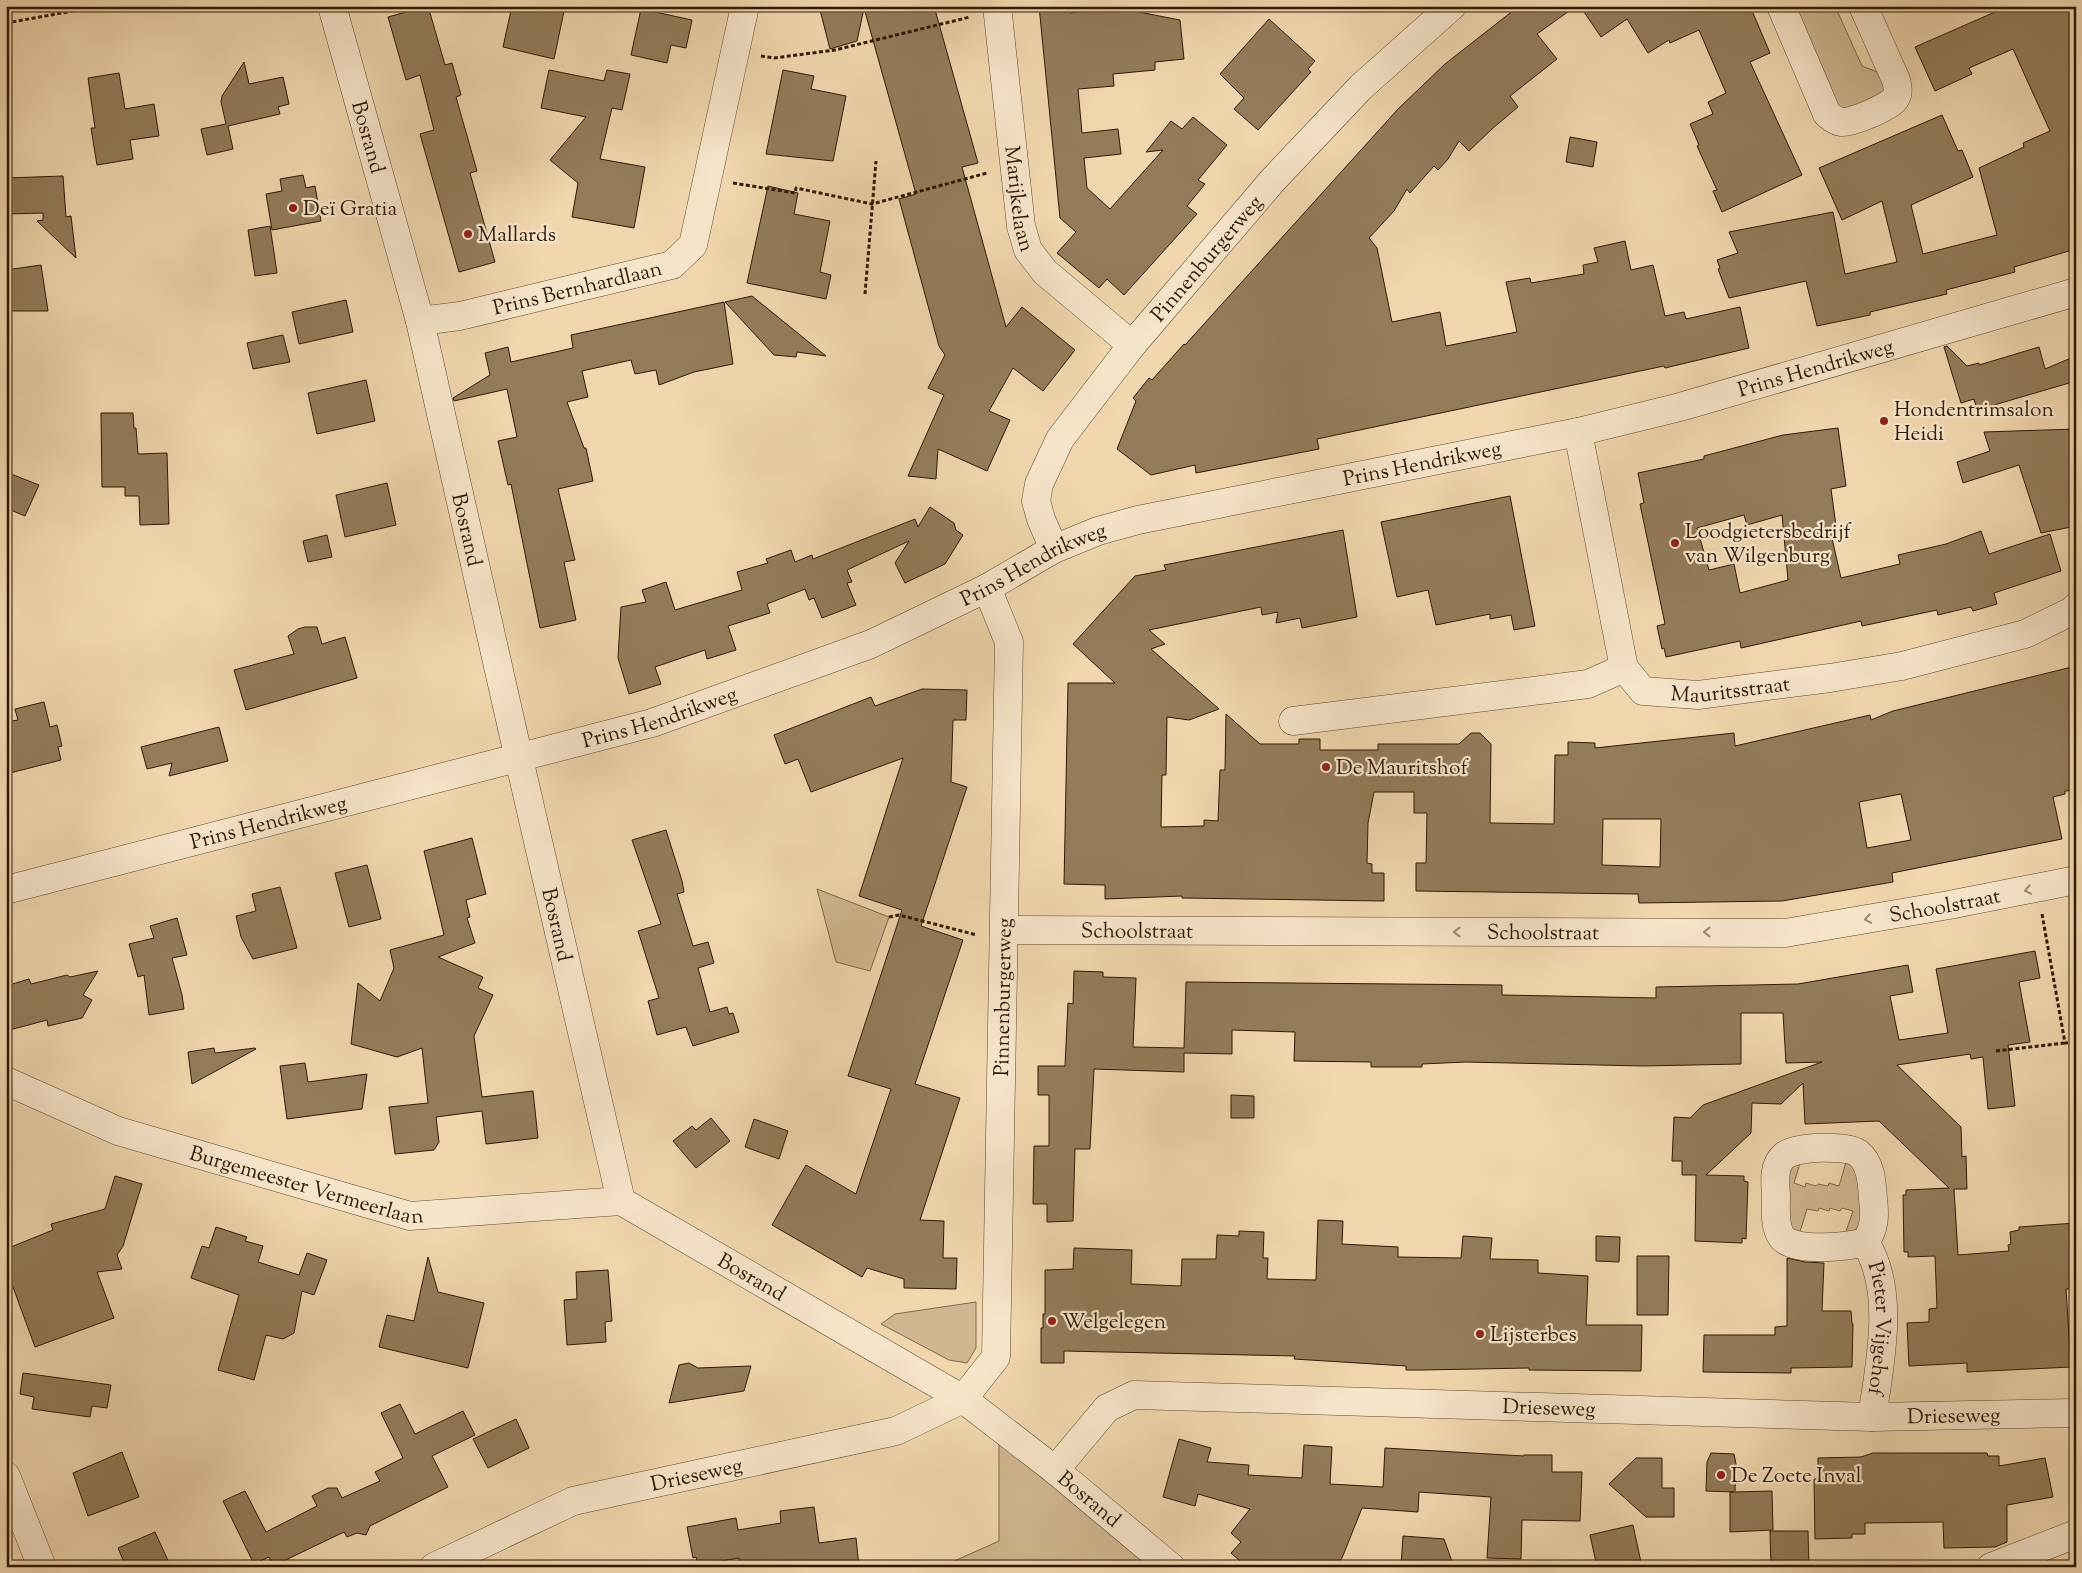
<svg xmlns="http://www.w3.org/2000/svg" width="2082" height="1573" viewBox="0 0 2082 1573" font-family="'Sorts Mill Goudy',serif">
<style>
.green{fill:#d1b791;stroke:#80684a}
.building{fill:#947c5b;stroke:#2f1902;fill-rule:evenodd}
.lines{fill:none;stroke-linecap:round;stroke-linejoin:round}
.minor-casing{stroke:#60482d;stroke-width:29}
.path{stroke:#2f1902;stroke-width:3;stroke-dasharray:4 2.5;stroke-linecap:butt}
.minor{stroke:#f7e5ca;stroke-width:28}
.oneway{stroke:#9d8970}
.poi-dot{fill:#8f2418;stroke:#f7e5ca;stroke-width:2}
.labels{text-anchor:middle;stroke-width:4.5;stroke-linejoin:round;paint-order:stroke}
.street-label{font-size:21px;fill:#2f1902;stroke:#f7e5ca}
.poi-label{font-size:21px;fill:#2f1902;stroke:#f7e5ca;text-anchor:start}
</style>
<rect width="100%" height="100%" fill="#f2d7ae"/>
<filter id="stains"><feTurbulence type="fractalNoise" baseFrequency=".004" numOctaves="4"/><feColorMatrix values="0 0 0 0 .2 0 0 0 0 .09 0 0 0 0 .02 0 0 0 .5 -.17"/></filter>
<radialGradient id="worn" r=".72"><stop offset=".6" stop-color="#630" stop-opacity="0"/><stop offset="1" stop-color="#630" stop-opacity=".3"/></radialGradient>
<g class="green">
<path d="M1790,6H1835L1862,66L1885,75L1887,91L1877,101L1841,109L1836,105Z"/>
<path d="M817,889L889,917L870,971L836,962Z"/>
<path d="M1847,1159L1860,1172L1861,1228L1845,1234L1853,1211L1842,1208L1840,1211L1830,1208L1829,1211L1819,1208L1818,1211L1807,1209L1799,1235L1789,1229L1786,1180L1791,1166L1801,1160L1794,1183L1805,1187L1806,1183L1816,1186L1818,1184L1828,1186L1829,1183L1839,1186Z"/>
<path d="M976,1302V1348L967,1363L949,1360L881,1324L895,1314Z"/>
<path d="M999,1442L1149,1567H941L999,1541Z"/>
</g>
<g class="building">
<path d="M428,6L445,65L452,63L461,95L456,97L477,171L470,173L495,262L459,272L420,134L434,130L420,75L406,80L388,17Z"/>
<path d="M512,6H542L564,11L554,59L503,47Z"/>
<path d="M819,6H934L978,163L962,167L1006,327L1022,307L1075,350L1043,391L1013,368L989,411L1010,420L987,471L938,449L936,479L908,476L944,395L928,388L945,355L939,346L899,199L916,194L864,8L857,41L830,49Z"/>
<path d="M1039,6H1069L1070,13L1118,8L1180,20L1184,59L1155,62V70L1113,74L1114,86L1078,89L1082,133L1118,129L1121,154L1084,158L1087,188L1110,209L1163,150L1146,152L1171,121L1182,129L1193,117L1227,145L1198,180L1205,184L1187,206L1197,214L1124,295L1107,279L1099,288L1057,253L1076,232L1060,218Z"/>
<path d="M1519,6H1576L1537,34L1557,59L1510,96L1518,107L1493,128L1469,151L1459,141L1448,159L1438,170L1434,166L1410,193L1407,189L1394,211L1369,238L1377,248L1392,322L1440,312L1446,346L1517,332L1506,282L1530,278L1531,283L1584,274L1583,265L1598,262L1594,248L1625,241L1631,270L1653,265L1665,316L1684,312L1686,319L1740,307L1749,348L1665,368L1664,366L1317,439L1319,449L1196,473L1195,465L1151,475L1117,449L1136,401L1133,398L1149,378L1152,380L1184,344L1185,345L1398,109L1445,64Z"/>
<path d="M1580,6H1750L1770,53L1750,62L1802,175L1722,212L1713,191L1717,190L1697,146L1699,145L1690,124L1713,114L1708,102L1726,93L1699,30L1670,43L1669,40L1648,53L1627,19L1601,37Z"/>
<path d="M1992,6H2076V120L2070,123L2076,136V249L2014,267L2015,272L1946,290L1947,294L1870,312V315L1817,326L1806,281L1729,298L1718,269L1720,268L1717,260L1738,253L1729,232L1833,212L1845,274L1897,262L1882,201L1842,220L1819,168L1942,115L1958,151L1962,150L1973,177L1911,205L1923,254L1997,235L1979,168L2024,147L2023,143L2050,131L2013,49L1969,68L1972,74L1935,91L1915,47L1995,12Z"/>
<path d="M641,9L692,20L686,48L671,45L667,63L631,55Z"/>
<path d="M1269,19L1315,61L1308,69L1311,72L1258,130L1234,109L1244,98L1220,74Z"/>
<path d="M244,62L249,84L283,77L289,104L278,107L280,114L228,126L233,149L207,155L201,129L226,124L221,102L222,96Z"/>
<path d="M549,70L604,81L607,70L630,74L622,110L612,108L600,159L645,167L634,228L572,217L578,183L550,160L586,117L541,108Z"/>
<path d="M783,70L814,76L811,89L846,96L833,161L766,154Z"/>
<path d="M119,73L125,109L154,104L159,136L130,140L133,159L97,165L91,128H95L88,78Z"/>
<path d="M1570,137L1597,142L1593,167L1566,162Z"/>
<path d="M303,175L306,188L315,186L321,221L272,230L266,194L282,191L280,179Z"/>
<path d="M63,176L66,217L71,216L76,258L37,221L43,220V213L6,214V178Z"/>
<path d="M768,186L798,193L794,214L830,221L820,272L831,275L826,299L747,283Z"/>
<path d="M270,226L277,273L255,276L248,230Z"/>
<path d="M41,265L48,311H6V270Z"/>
<path d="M752,296L826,356L797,352L796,357L774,355L725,302Z"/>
<path d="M346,300L353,332L299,344L292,312Z"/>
<path d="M724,302L733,364L694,372L659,385L656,370L635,374L631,360L582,371L588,397L567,402L584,448H586L593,481L558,489L575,560L564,562L576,620L540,628L511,484L508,485L498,441L517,437L507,389L454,401L453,398L490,375L485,353L508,347L511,362L573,348L571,335Z"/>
<path d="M283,335L290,362L253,369L247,343Z"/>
<path d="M1947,346L1967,366L1979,363V365L2039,347L2045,369L2076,356V381L1977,410L1974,399L1961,403L1944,347Z"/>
<path d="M366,380L375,421L317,434L308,393Z"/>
<path d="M101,413H133L134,428H136L138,454L167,453L169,524L140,525L139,496H125V487H102Z"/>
<path d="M1838,428L1846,486L1831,489L1837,533L1831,534L1841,578L1900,564L1898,555L1946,544L1981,531L1989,554L2050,534L2061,571L1994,593L1997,604L1973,611L1971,607L1938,615L1937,610L1862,626L1861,621L1741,648L1740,641L1666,657L1664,648L1662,649L1657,626L1665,624L1640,504L1644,503L1638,473L1704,459V456L1783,435ZM1744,515L1747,525L1782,515L1788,580L1740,593L1734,564L1709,570L1697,528Z"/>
<path d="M2076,429V526L2041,533L2019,465L1963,483L1957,462L1990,451L1984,432Z"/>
<path d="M6,472L39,485L25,516L6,508Z"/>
<path d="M387,483L396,525L345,537L336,495Z"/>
<path d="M1510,496L1535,626L1514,630L1511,615L1490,619V614L1436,625L1428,590L1397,597L1381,522Z"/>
<path d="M930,507L954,523L956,530L963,535L945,564L905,583L895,563L909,541L847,570L852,582L847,583L856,605L822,618L814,598L809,600L805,589L767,604L770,613L728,626L736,650L707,659L705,650L655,667L661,684L629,694L618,658L621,607L646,602L642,590L666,582L675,610L742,590L737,572L768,563L766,559L791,550L795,562L812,555L813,559L915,519L918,527Z"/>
<path d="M1343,530L1357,617L1302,628L1300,618L1276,623L1278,612L1262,615L1261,607L1149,630L1165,644L1151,649L1219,709L1189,720L1167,717L1166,775H1162L1161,827L1204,826V820L1218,821L1220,770H1225L1226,714L1260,744H1299V739H1320V750H1378V744H1459L1471,733H1480L1491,744L1490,823L1554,824L1555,755H1568V742L1595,743V748L1734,733L1735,746L1870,715L1871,720L1893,711L2076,666V790L2065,791V794L2053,797L2062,839L1892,873L1893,882L1782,901L1639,903L1638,894L1416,891V863H1426L1427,813H1414V792H1374L1368,823L1367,863L1372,864V873H1384V901L1182,898V896L1105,899V885L1064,884L1068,683H1115L1073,644L1135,576L1166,570L1164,565ZM1901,794L1911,840L1867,848L1859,802ZM1603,819H1661L1660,867L1602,865Z"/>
<path d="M327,535L332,557L308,562L303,541Z"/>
<path d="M305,627H317L322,644L345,637L357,678L246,710L234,670L294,654L288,636L298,629Z"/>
<path d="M922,689L967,690L966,720H953L951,782L967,787L921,926L963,940L915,1084L960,1098L920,1220L944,1221L943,1258H957L956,1289L904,1288V1279L867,1268L862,1277L772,1225L806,1165L856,1194L891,1089L848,1076L902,910L859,896L903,758L811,792L798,759L785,764L774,735L871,697L875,706Z"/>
<path d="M44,702L50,727L57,725L62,746L58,747L61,760L6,774V722L18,720L15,709Z"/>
<path d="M219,727L228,761L169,776L172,763L147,769L141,747Z"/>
<path d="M666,830L682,881L684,892L677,894L693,946L708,942L714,963L698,968L710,1012L727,1007L729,1014L733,1013L739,1032L693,1046L686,1027L657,1035L648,1001L659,998L638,931L661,924L632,840Z"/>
<path d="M472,838L486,894L466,900L470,917L467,918L475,943L438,957L483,977L478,988L493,995L474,1036L482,1097L533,1091L538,1138L486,1144L482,1111L436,1117L439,1142L434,1150L395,1154L389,1107L428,1103L422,1048L397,1057L351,1044L358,983L380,1001L394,968L390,950L444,935L424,851Z"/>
<path d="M367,865L381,919L349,927L335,873Z"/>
<path d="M280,887L297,948L253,959L241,937L236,916L256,911L252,894Z"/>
<path d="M177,918L187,955L172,958L182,995L184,1009L149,1015L144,975L138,977L129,944L154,938L150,926Z"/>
<path d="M2035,951L2040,978L2019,982L2030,1042L2008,1045L2015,1106L1988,1109L1983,1057L1971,1059L1970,1054L1897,1065L1961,1127L1962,1157L1966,1156L1967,1189H1954L1958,1255L2009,1251L2008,1245L2011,1244L2010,1232L2019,1230V1227L2076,1223V1289H2066L2071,1367L1967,1372V1363L1909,1366L1907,1323L1929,1322V1309L1937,1308L1935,1256L1908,1257V1252H1904L1903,1195H1906V1190L1949,1188L1879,1121L1805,1124L1803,1083L1781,1104L1752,1103L1751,1133L1706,1175L1744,1176V1181L1748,1182L1746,1239L1742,1238V1243L1695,1241L1696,1175H1682V1161H1672L1674,1117L1690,1118L1703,1105L1822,1062L1786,1063L1783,1013H1741V1064L1643,1066L1466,1062L1422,1064V1067H1371V1062L1294,1061L1295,1032L1232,1030V1054L1184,1053V1072L1094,1069L1090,1149H1075L1073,1221L1047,1222V1204H1033L1034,1146H1049V1095H1038V1066H1065L1068,1003L1073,1004L1074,971L1103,972V977L1136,978L1133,1047L1184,1048L1186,982L1502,985V995L1656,998V987L1798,984L1908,965L1913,992L1890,996L1899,1040L1948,1033L1936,969Z"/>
<path d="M98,971L83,995L92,1000L82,1018L48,1026L47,1020L6,1031V986L29,979L31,984L67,975L70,977Z"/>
<path d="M214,1048L215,1053L255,1048L256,1049L192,1084L188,1052Z"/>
<path d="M305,1063L308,1082L367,1074L362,1109L287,1119L280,1066Z"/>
<path d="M1231,1095L1254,1096V1118H1231Z"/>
<path d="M711,1118L730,1141L696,1168L673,1141L692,1126L696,1130Z"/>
<path d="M754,1119L788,1131L779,1159L745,1147Z"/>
<path d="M115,1176L142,1184L123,1246L117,1255L122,1269L97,1272L114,1318L35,1347L6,1268V1249L53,1230L51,1224L105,1209Z"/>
<path d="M1318,1220L1343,1221L1342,1244L1398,1247V1257L1461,1258L1463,1236L1492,1238L1490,1259L1538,1260V1273L1588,1276L1586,1325H1642L1641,1371L1529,1370V1368L1423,1370H1406V1366L1294,1359L1295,1356L1064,1351V1363H1041V1328H1043V1314H1045V1270L1073,1269L1074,1248L1132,1250L1131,1284L1181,1286L1182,1259H1216L1217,1235L1239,1236V1231L1264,1232L1263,1258H1268L1267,1279L1316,1280Z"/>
<path d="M216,1227L247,1237L245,1241L263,1246L258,1262L299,1275L307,1253L327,1260L314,1295L302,1291L294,1333L283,1339L266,1335L254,1380L218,1370L239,1295L191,1278L202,1246L209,1248Z"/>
<path d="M1596,1236L1620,1237L1619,1262L1596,1261Z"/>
<path d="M1637,1256H1669L1668,1315H1637Z"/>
<path d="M428,1257L438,1292L484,1303L468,1368L379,1347L387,1315L414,1321Z"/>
<path d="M1787,1258L1805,1262L1824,1263L1822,1311H1851L1852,1324H1853L1852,1367L1791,1368V1373L1703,1372L1704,1335H1775V1327L1787,1326Z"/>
<path d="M608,1270L612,1321L605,1322L606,1342L567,1345L564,1300L577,1299L576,1272Z"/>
<path d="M689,1363L698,1368L751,1366L744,1391L669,1403L679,1365Z"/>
<path d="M23,1373L111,1385L107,1408L92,1406L90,1417L32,1409L34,1397L20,1394Z"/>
<path d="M400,1404L415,1434L463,1411L475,1435L432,1456L448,1487L370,1526L366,1535L357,1533L347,1537L344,1532L273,1566L269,1557L254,1564L223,1501L245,1491L266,1532L317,1506L312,1496L328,1488H337L342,1498L380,1481L375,1472L403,1458L381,1413Z"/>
<path d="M516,1419L529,1448L488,1468L473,1439Z"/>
<path d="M1179,1439L1211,1448L1207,1462L1249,1465L1248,1475L1302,1478L1304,1445L1332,1447L1330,1484L1383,1487L1385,1448L1524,1456V1455H1552V1472H1582L1580,1521L1522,1520L1521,1559L1487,1558L1491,1497L1419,1492L1418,1512L1362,1508L1342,1558L1335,1567H1247L1231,1553L1241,1542L1231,1533L1250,1509L1198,1494L1195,1506L1163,1497Z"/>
<path d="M122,1452L139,1497L88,1516L73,1473Z"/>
<path d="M1711,1453L1734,1454L1736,1464L1735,1492L1772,1491L1773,1530L1730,1532V1492H1734L1706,1491L1707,1462Z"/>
<path d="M1873,1453H1987L1988,1456H1999V1466L2045,1458L2053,1497L2007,1505V1542L1995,1547L1944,1548L1943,1522L1865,1523V1534H1852V1538L1815,1539L1814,1479H1818V1458L1861,1457Z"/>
<path d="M1636,1458H1662V1488H1674V1517H1646L1609,1484Z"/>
<path d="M814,1507L819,1543L856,1538L859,1567H740L739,1558L698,1565L696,1557L693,1558L687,1527L736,1518L738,1530L781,1523L780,1511Z"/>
<path d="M1633,1525L1642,1567H1597L1590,1535Z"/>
<path d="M1770,1531H1808L1809,1567H1771Z"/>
<path d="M155,1532L171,1567H126L118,1548Z"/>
<path d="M1403,1536L1444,1539L1454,1567H1401Z"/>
</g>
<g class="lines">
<g class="minor-casing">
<g id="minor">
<path id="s1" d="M332,6L420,321L519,759L621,1201L963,1399L1055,1470L1171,1567"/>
<path id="s2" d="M997,6L1021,226L1028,250L1045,272L1132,345"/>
<path d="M1781,6L1827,114C1832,118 1835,121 1841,122C1850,124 1889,107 1895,99C1899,93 1898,87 1896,80L1863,6"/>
<path id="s3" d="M420,321L460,316L672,265L693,245L745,6"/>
<path id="s4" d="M1578,432L1624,668L1643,691L1698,695L1830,678L1902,666L2025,634L2072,611L2076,607"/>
<path id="s5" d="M1054,549L1041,519L1036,501L1039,484L1060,439L1132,345L1273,180L1361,87L1452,6"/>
<path d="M1293,721L1588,684L1624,668"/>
<path id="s6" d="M6,890L652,723L871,644L987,588L1054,549L1098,531L1138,520L1578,432L1680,407L2076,292"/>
<path id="s7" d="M1005,930L1785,933L1949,905L2076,880"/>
<path id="s8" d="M6,1081L118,1131L410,1216L621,1201"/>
<path id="s9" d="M1865,1242C1849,1247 1791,1253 1781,1236C1774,1225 1776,1208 1776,1195C1775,1182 1773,1166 1784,1156C1796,1146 1846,1145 1858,1153C1871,1163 1872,1183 1873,1199C1875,1215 1875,1229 1865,1242C1896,1291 1880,1363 1872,1417"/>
<path id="s10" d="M1055,1470L1107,1408L1134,1395L1872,1417L2076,1413"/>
<path d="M6,1476L42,1567"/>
<path id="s11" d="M434,1567L573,1501L896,1431L963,1399L996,1357L1009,642L987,588"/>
<path d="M1991,1567L2076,1534"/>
</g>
</g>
<g class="path">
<path d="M6,23L101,6"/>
<path d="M761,56L774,58L835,50L970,17"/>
<path d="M733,183L795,193L796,188L872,204L987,173"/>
<path d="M865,294L876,161"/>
<path d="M2042,914L2065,1043L2076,1042"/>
<path d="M889,917L899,915L977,935"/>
<path d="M1996,1051L2065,1043"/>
</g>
<use href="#minor" class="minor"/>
</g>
<defs><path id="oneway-chevron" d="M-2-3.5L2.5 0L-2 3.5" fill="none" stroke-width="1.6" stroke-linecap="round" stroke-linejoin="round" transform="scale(1.25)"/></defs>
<g class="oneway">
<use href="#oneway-chevron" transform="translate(2028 890) rotate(169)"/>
<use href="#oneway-chevron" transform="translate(1868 919) rotate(170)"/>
<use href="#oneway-chevron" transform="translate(1457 932) rotate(-180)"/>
<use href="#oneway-chevron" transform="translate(1707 932) rotate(-180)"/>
</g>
<g class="poi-dot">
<circle cx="293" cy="208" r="5"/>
<circle cx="468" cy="234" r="5"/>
<circle cx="1884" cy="421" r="5"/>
<circle cx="1675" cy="543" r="5"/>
<circle cx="1326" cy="767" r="5"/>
<circle cx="1052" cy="1321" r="5"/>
<circle cx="1480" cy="1334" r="5"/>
<circle cx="1721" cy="1475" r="5"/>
</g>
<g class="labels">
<g class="street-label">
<text dy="7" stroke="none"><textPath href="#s1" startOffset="136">Bosrand</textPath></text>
<text dy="7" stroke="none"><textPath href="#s2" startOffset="194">Marijkelaan</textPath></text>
<text dy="7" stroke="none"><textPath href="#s5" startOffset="351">Pinnenburgerweg</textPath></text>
<text dy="7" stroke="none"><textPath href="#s3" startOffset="161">Prins Bernhardlaan</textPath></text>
<text dy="7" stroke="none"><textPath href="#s6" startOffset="1890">Prins Hendrikweg</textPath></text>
<text dy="7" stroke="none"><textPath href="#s6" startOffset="1485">Prins Hendrikweg</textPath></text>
<text dy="7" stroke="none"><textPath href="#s1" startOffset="541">Bosrand</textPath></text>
<text dy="7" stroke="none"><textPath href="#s6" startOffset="1081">Prins Hendrikweg</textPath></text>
<text dy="7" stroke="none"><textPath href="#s4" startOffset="358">Mauritsstraat</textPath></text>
<text dy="7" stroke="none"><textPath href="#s6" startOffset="676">Prins Hendrikweg</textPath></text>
<text dy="7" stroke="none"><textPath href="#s6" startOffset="271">Prins Hendrikweg</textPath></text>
<text dy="7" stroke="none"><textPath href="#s7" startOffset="942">Schoolstraat</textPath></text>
<text dy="7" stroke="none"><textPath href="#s1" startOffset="946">Bosrand</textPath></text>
<text dy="7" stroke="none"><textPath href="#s7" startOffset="132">Schoolstraat</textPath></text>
<text dy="7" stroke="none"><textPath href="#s7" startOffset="538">Schoolstraat</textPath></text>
<text dy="7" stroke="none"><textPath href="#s11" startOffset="972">Pinnenburgerweg</textPath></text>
<text dy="7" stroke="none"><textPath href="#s8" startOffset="319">Burgemeester Vermeerlaan</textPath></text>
<text dy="7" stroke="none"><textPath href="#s1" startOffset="1381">Bosrand</textPath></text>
<text dy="7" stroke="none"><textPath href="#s9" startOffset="431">Pieter Vijgehof</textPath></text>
<text dy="7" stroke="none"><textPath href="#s10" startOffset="526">Drieseweg</textPath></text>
<text dy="7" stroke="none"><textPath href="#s10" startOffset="931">Drieseweg</textPath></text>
<text dy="7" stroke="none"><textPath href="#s11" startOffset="280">Drieseweg</textPath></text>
<text dy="7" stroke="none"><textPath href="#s1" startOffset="1786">Bosrand</textPath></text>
</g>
<g class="poi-label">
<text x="303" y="215">Deï Gratia</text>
<text x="478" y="241">Mallards</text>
<text x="1894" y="416">Hondentrimsalon<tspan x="1894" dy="24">Heidi</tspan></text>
<text x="1685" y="538">Loodgietersbedrijf<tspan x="1685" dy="24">van Wilgenburg</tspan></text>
<text x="1336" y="774">De Mauritshof</text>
<text x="1062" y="1328">Welgelegen</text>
<text x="1490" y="1341">Lijsterbes</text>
<text x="1731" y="1482">De Zoete Inval</text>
</g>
</g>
<rect width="2082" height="1573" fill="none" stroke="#f2d7ae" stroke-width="25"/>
<rect x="8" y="8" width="2067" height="1558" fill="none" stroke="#2f1902" stroke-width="2.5"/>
<rect x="12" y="12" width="2057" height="1548" fill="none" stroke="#2f1902"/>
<rect width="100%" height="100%" filter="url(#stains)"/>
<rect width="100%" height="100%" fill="url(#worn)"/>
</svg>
